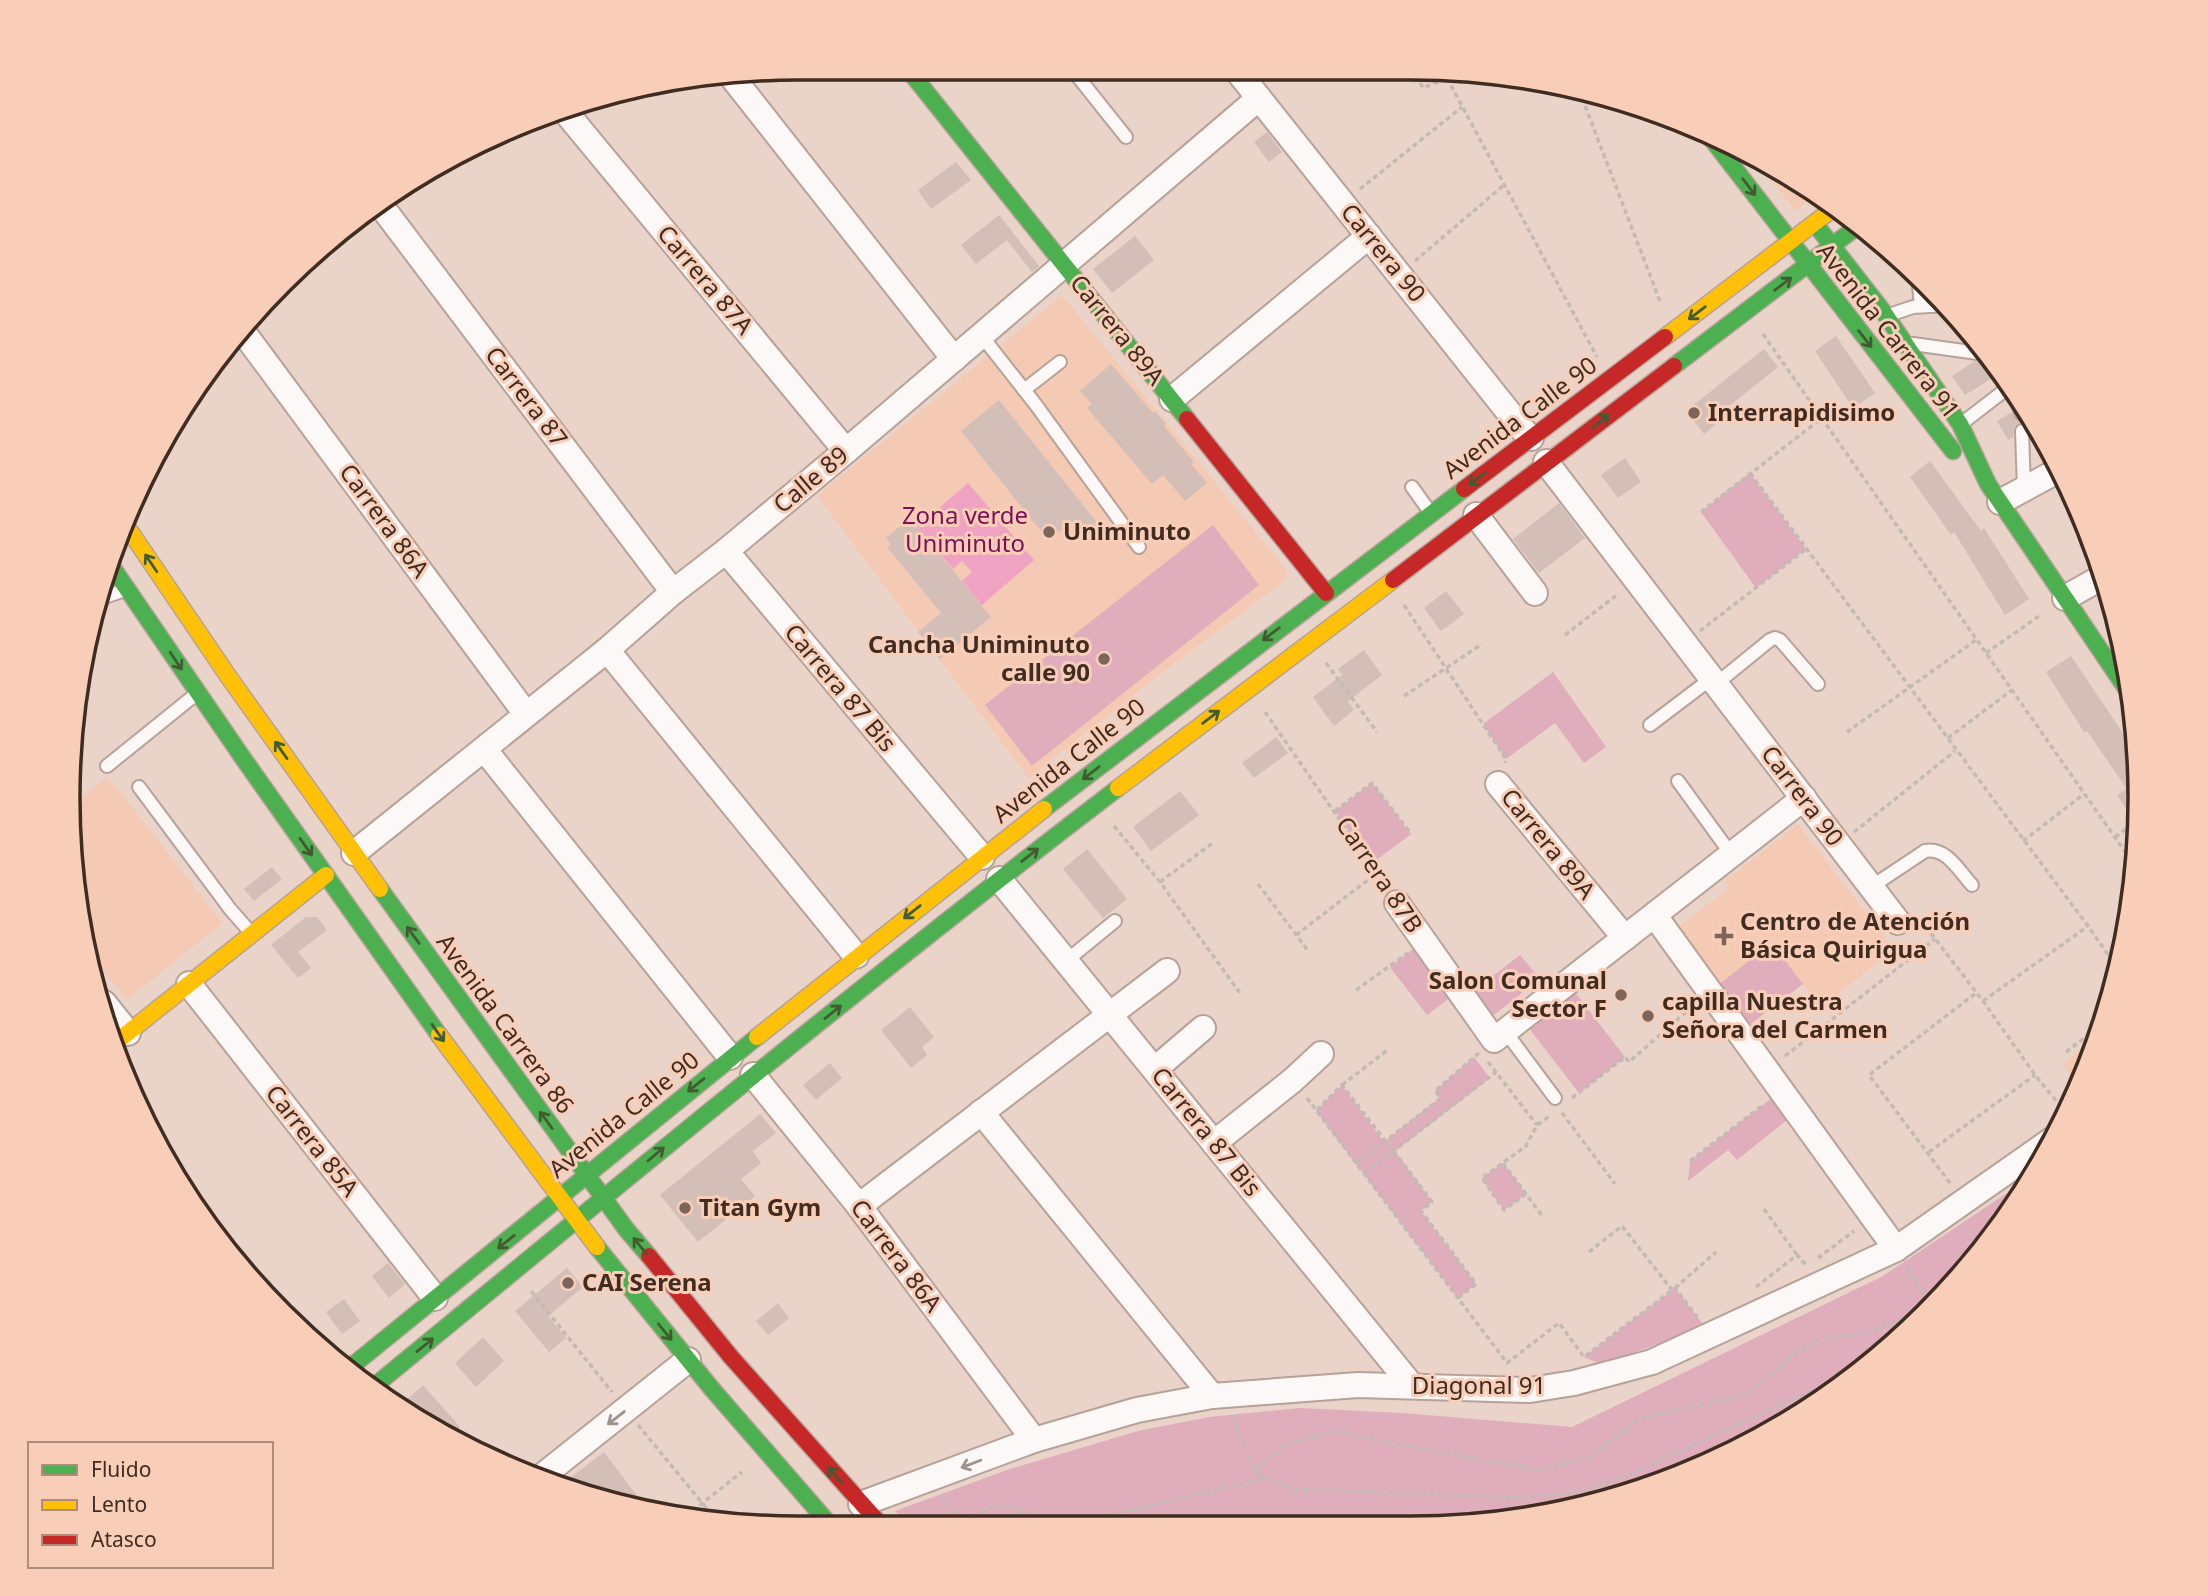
<svg xmlns="http://www.w3.org/2000/svg" width="2208" height="1596" viewBox="0 0 2208 1596" font-family="'Noto Sans',sans-serif">
<style>
.built{fill:#f5cab4}
.green{fill:#e0adbc}
.forest{fill:#efa2c1}
.building{fill:#d3beb8}
.lines{fill:none;stroke-linecap:round;stroke-linejoin:round}
.lane-casing{stroke:#b6a299;stroke-width:16}
.street-casing{stroke:#b6a299;stroke-width:28}
.fast-casing{stroke:#b6a299;stroke-width:19}
.slow-casing{stroke:#b6a299;stroke-width:19}
.jam-casing{stroke:#b6a299;stroke-width:19}
.path{stroke:#c4bab5;stroke-width:3.5;stroke-dasharray:5 3.5;stroke-linecap:butt}
.lane{stroke:#fcf8f7;stroke-width:12}
.street{stroke:#fcf8f7;stroke-width:24}
.fast{stroke:#4caf50;stroke-width:16}
.slow{stroke:#ffc107;stroke-width:16}
.jam{stroke:#c62828;stroke-width:16}
.oneway{stroke:#445a31}
.oneway2{stroke:#9e928c}
.poi-dot{fill:#7c665b;stroke:#f9ceb9;stroke-width:2.5}
.labels{text-anchor:middle;stroke-width:6;stroke-linejoin:round;paint-order:stroke}
.street-label{font-size:24px;fill:#402c21;stroke:#f9ceb9}
.poi-label{font-size:24px;font-weight:bold;fill:#402c21;stroke:#f9ceb9;text-anchor:start}
.park-label{font-size:24px;fill:#7e0e55;stroke:#f9ceb9}
.rim{fill:none;stroke:#402c21;stroke-width:3.5}
</style>
<rect width="100%" height="100%" fill="#ead3c8"/>
<g class="built">
<path d="M1750,154L1775,166L1816,195L1796,211Z"/>
<path d="M1062,295L1285,568L1287,576L1284,581L1158,676L1046,764L1029,779L817,496Z"/>
<path d="M106,778L115,785L222,923L127,1000L91,955L74,893V804Z"/>
<path d="M1798,824L1894,950L1821,1007L1772,944L1718,985L1676,929L1729,888L1725,881Z"/>
<path d="M2095,1040L2078,1084L2063,1064Z"/>
</g>
<g class="green">
<path d="M1750,473L1806,549L1756,588L1701,512Z"/>
<path d="M1213,525L1259,585L1032,766L985,705Z"/>
<path d="M1553,672L1606,747L1584,763L1555,723L1506,759L1483,724Z"/>
<path d="M1372,783L1411,834L1371,864L1335,811Z"/>
<path d="M1423,941L1459,991L1427,1015L1390,967Z"/>
<path d="M1772,943L1803,984L1744,1029L1713,989Z"/>
<path d="M1520,955L1540,979L1490,1018L1471,993Z"/>
<path d="M1574,991L1625,1057L1579,1093L1528,1027Z"/>
<path d="M1474,1057L1490,1078L1395,1151L1432,1202L1421,1211L1476,1284L1458,1298L1316,1111L1342,1085L1384,1142L1440,1098L1435,1091Z"/>
<path d="M1781,1091L1797,1112L1737,1160L1728,1150L1688,1181L1690,1161Z"/>
<path d="M1503,1163L1526,1194L1504,1210L1482,1178Z"/>
<path d="M2028,1179L1989,1243L1891,1347L1732,1453L1599,1503L1506,1521L910,1525L895,1511L1010,1469L1138,1431L1209,1417L1300,1408L1402,1413L1572,1427L1883,1276Z"/>
<path d="M1675,1288L1705,1327L1601,1364L1584,1357Z"/>
</g>
<path class="forest" d="M968,483L1034,560L982,605L962,581L972,572L962,561L953,569L917,527Z"/>
<g class="building">
<path d="M1267,132L1282,152L1269,162L1254,142Z"/>
<path d="M956,162L971,180L931,209L918,190Z"/>
<path d="M999,215L1039,266L1032,272L1007,240L976,264L961,245Z"/>
<path d="M1135,236L1154,260L1112,293L1093,269Z"/>
<path d="M1836,336L1875,393L1853,408L1815,351Z"/>
<path d="M1764,349L1778,367L1728,407L1732,411L1704,434L1686,411Z"/>
<path d="M1975,361L1984,363L1990,361L1999,374L1965,395L1952,376Z"/>
<path d="M1111,364L1153,413L1155,411L1166,424L1164,426L1194,462L1191,464L1207,483L1185,501L1163,475L1152,484L1087,408L1092,404L1080,391Z"/>
<path d="M999,400L1103,530L1089,541L1072,522L1048,540L961,431Z"/>
<path d="M2012,412L2015,419L2019,421L2025,420L2028,425L2022,422L2017,424L2014,428L2013,437L2008,440L1997,421Z"/>
<path d="M1625,458L1641,482L1618,498L1601,475Z"/>
<path d="M1930,461L1981,531L1984,528L2029,599L2005,615L1954,532L1951,535L1910,477Z"/>
<path d="M1559,503L1585,538L1539,573L1513,539Z"/>
<path d="M910,518L991,617L940,659L918,632L941,613L887,547L891,544L886,538Z"/>
<path d="M1446,591L1464,614L1441,631L1424,608Z"/>
<path d="M1364,650L1382,675L1348,701L1354,710L1334,726L1313,697L1342,675L1338,669Z"/>
<path d="M2071,656L2135,751L2138,826L2117,795L2127,789L2087,731L2084,732L2046,672Z"/>
<path d="M1276,737L1288,753L1254,778L1242,763Z"/>
<path d="M1180,791L1199,815L1151,851L1133,827Z"/>
<path d="M1087,849L1127,899L1103,918L1063,869Z"/>
<path d="M272,867L282,879L254,901L244,889Z"/>
<path d="M306,917H317L327,930L298,952L311,968L298,978L271,945Z"/>
<path d="M910,1007L934,1037L922,1047L927,1055L911,1068L881,1030Z"/>
<path d="M830,1063L842,1078L816,1100L803,1085Z"/>
<path d="M760,1114L776,1133L753,1151L761,1163L741,1179L755,1196L698,1242L660,1195Z"/>
<path d="M388,1263L405,1284L389,1298L372,1276Z"/>
<path d="M567,1268L583,1287L548,1316L566,1338L549,1352L515,1311Z"/>
<path d="M344,1299L360,1321L342,1334L326,1312Z"/>
<path d="M778,1303L789,1318L768,1335L756,1321Z"/>
<path d="M483,1337L504,1361L476,1387L455,1363Z"/>
<path d="M423,1385L460,1427L450,1437L420,1418L405,1401Z"/>
<path d="M604,1452L647,1509L610,1503L561,1485Z"/>
</g>
<g class="lines">
<g class="lane-casing">
<g id="lane">
<path d="M1071,68L1126,137"/>
<path d="M1918,276L1921,306"/>
<path d="M1889,315L1913,307L1947,305"/>
<path d="M981,335L1036,405L1139,547"/>
<path d="M1913,344L1985,354"/>
<path d="M1024,390L1060,362"/>
<path d="M2018,400L2021,413"/>
<path d="M1961,424L2009,387"/>
<path d="M2022,431L2024,489"/>
<path d="M1412,487L1430,512"/>
<path d="M96,600L122,591"/>
<path d="M1716,684L1770,640L1775,638L1780,640L1818,684"/>
<path d="M1650,725L1712,678"/>
<path d="M107,766L195,695"/>
<path d="M1678,781L1731,854"/>
<path d="M139,787L230,909L252,934"/>
<path d="M1871,887L1925,851C1947,847 1959,871 1972,885"/>
<path d="M1066,961L1115,921"/>
<path d="M1505,1031L1555,1098"/>
</g>
</g>
<g class="street-casing">
<g id="street">
<path d="M1235,68L1522,429L1531,438"/>
<path d="M732,77L954,359"/>
<path d="M563,109L846,451"/>
<path d="M379,203L673,592"/>
<path d="M241,329L526,714"/>
<path d="M1172,399L1369,236"/>
<path d="M1546,462L1898,922"/>
<path d="M2000,502L2059,470"/>
<path d="M1476,515L1535,593"/>
<path d="M726,551L982,857"/>
<path d="M2065,598L2104,576"/>
<path d="M607,650L856,956"/>
<path d="M484,749L730,1057"/>
<path d="M1498,784L1625,938"/>
<path d="M354,853L607,650L673,592L726,551L846,451L1259,98"/>
<path d="M999,879L1412,1386"/>
<path d="M1397,903L1494,1040L1804,798"/>
<path d="M1655,916L1896,1249"/>
<path d="M189,984L435,1298"/>
<path d="M104,1003L128,1033"/>
<path d="M1155,1069L1203,1028"/>
<path d="M753,1075L859,1206L1034,1440"/>
<path d="M981,1112L1212,1396"/>
<path d="M1214,1143L1293,1080L1321,1054"/>
<path d="M859,1206L1167,971"/>
<path d="M541,1477L688,1360"/>
<path d="M861,1504L1034,1440L1137,1410L1212,1396L1358,1385L1530,1390L1574,1383L1652,1362L1896,1249L2053,1139"/>
</g>
</g>
<g class="fast-casing">
<g id="fast">
<path d="M907,68L1187,419"/>
<path d="M1707,133L1953,451"/>
<path d="M1819,229L1882,310L1960,424L1988,484L2132,697"/>
<path d="M1674,366L1858,226"/>
<path d="M110,564L245,761L439,1035"/>
<path d="M1044,809L1464,489"/>
<path d="M380,889L626,1229L649,1256"/>
<path d="M597,1247L712,1389L831,1526"/>
<path d="M347,1370L757,1037"/>
<path d="M372,1388C619,1185 864,982 1118,788"/>
</g>
</g>
<g class="slow-casing">
<g id="slow">
<path d="M1665,337L1834,208"/>
<path d="M125,524L228,676L380,889"/>
<path d="M1118,788L1393,580"/>
<path d="M439,1035L597,1247"/>
<path d="M757,1037L1044,809"/>
<path d="M115,1043L326,875"/>
</g>
</g>
<g class="jam-casing">
<g id="jam">
<path d="M1187,419L1326,593"/>
<path d="M1464,489L1665,337"/>
<path d="M1393,580L1674,366"/>
<path d="M649,1256L731,1357L881,1525"/>
</g>
</g>
<g class="path">
<path d="M1412,68L1423,88L1459,73"/>
<path d="M1447,78L1597,357"/>
<path d="M1579,90L1661,304"/>
<path d="M1360,189L1462,107"/>
<path d="M1415,261L1504,185"/>
<path d="M1763,334L2135,866"/>
<path d="M1750,473L2088,926L2118,969"/>
<path d="M1701,512L1822,418"/>
<path d="M1404,605L1506,759L1505,763"/>
<path d="M1700,631L1806,549"/>
<path d="M1565,635L1618,594"/>
<path d="M1986,653L2042,614"/>
<path d="M1326,663L1377,732"/>
<path d="M1404,696L1482,644"/>
<path d="M1265,712L1384,884"/>
<path d="M1847,732L1976,640"/>
<path d="M1948,738L2012,690"/>
<path d="M1335,811L1372,783L1411,834"/>
<path d="M1114,826L1160,882L1242,996"/>
<path d="M1854,832L1955,751"/>
<path d="M2115,837L2137,821"/>
<path d="M2023,841L2084,794"/>
<path d="M1160,882L1214,842"/>
<path d="M1258,884L1309,952"/>
<path d="M1919,922L1923,923L1983,1001L2035,1075L2067,1114"/>
<path d="M1296,935L1377,873"/>
<path d="M2109,956L2122,947"/>
<path d="M1356,990L1408,953"/>
<path d="M1983,1001L2087,927"/>
<path d="M2066,1052L2101,1025"/>
<path d="M1785,1056L1935,939"/>
<path d="M1488,1062L1537,1125"/>
<path d="M1342,1085L1389,1049"/>
<path d="M1307,1098L1507,1363L1559,1323L1584,1357L1675,1288L1697,1317"/>
<path d="M1572,1098L1625,1057L1629,1062L1694,1005"/>
<path d="M1317,1110L1342,1085C1372,1125 1403,1162 1432,1202L1421,1211L1476,1284L1458,1298"/>
<path d="M1562,1113L1615,1184"/>
<path d="M1929,1152L2035,1075"/>
<path d="M1690,1161L1763,1105"/>
<path d="M1503,1163L1543,1217"/>
<path d="M1356,1164L1441,1098L1435,1091L1479,1053"/>
<path d="M1365,1173L1496,1072"/>
<path d="M1950,1183L1869,1075L1976,993"/>
<path d="M1526,1194L1504,1210L1482,1178L1526,1146L1537,1125L1551,1115"/>
<path d="M1764,1209L1797,1255"/>
<path d="M1589,1252L1622,1226L1672,1290"/>
<path d="M1818,1258L1854,1231"/>
<path d="M1907,1268L1930,1305"/>
<path d="M1756,1287L1797,1255L1807,1266"/>
<path d="M1675,1288L1716,1252"/>
<path d="M531,1291L612,1392"/>
<path d="M1233,1416L1255,1471L1265,1478L1296,1489L1525,1498L1586,1491L1632,1473L1856,1370"/>
<path d="M638,1425L717,1521"/>
<path d="M1255,1471L1286,1444L1338,1431L1405,1446L1538,1470L1588,1458L1641,1418L1746,1395L1800,1350L1818,1339L1871,1332L1916,1313L1960,1269L1970,1262"/>
<path d="M942,1496L959,1520"/>
<path d="M686,1516L742,1472"/>
<path d="M1074,1524L1265,1478"/>
<path d="M949,1525L992,1507L1009,1506L1041,1518L1074,1524"/>
</g>
<use href="#lane" class="lane"/>
<use href="#street" class="street"/>
<use href="#fast" class="fast"/>
<use href="#slow" class="slow"/>
<use href="#jam" class="jam"/>
</g>
<defs><path id="oneway-shaft" d="M-6 0H5M1.5-3L5.5 0L1.5 3" fill="none" stroke-width="1.6" stroke-linecap="round" stroke-linejoin="round" transform="scale(1.75)"/></defs>
<g class="oneway">
<use href="#oneway-shaft" transform="translate(1749 187) rotate(53)"/>
<use href="#oneway-shaft" transform="translate(1783 284) rotate(-37)"/>
<use href="#oneway-shaft" transform="translate(1697 313) rotate(143)"/>
<use href="#oneway-shaft" transform="translate(1865 339) rotate(52)"/>
<use href="#oneway-shaft" transform="translate(1601 421) rotate(-37)"/>
<use href="#oneway-shaft" transform="translate(1477 479) rotate(142)"/>
<use href="#oneway-shaft" transform="translate(151 563) rotate(-124)"/>
<use href="#oneway-shaft" transform="translate(1271 634) rotate(143)"/>
<use href="#oneway-shaft" transform="translate(176 661) rotate(56)"/>
<use href="#oneway-shaft" transform="translate(1211 717) rotate(-37)"/>
<use href="#oneway-shaft" transform="translate(281 750) rotate(-125)"/>
<use href="#oneway-shaft" transform="translate(1091 773) rotate(142)"/>
<use href="#oneway-shaft" transform="translate(306 847) rotate(55)"/>
<use href="#oneway-shaft" transform="translate(1030 855) rotate(-38)"/>
<use href="#oneway-shaft" transform="translate(912 912) rotate(142)"/>
<use href="#oneway-shaft" transform="translate(413 935) rotate(-126)"/>
<use href="#oneway-shaft" transform="translate(833 1012) rotate(-39)"/>
<use href="#oneway-shaft" transform="translate(438 1033) rotate(55)"/>
<use href="#oneway-shaft" transform="translate(696 1085) rotate(141)"/>
<use href="#oneway-shaft" transform="translate(546 1120) rotate(-126)"/>
<use href="#oneway-shaft" transform="translate(656 1154) rotate(-40)"/>
<use href="#oneway-shaft" transform="translate(506 1242) rotate(141)"/>
<use href="#oneway-shaft" transform="translate(640 1246) rotate(-129)"/>
<use href="#oneway-shaft" transform="translate(665 1332) rotate(51)"/>
<use href="#oneway-shaft" transform="translate(425 1345) rotate(-39)"/>
<use href="#oneway-shaft" transform="translate(835 1475) rotate(-131)"/>
</g>
<g class="oneway2">
<use href="#oneway-shaft" transform="translate(616 1418) rotate(142)"/>
<use href="#oneway-shaft" transform="translate(971 1464) rotate(159)"/>
</g>
<g class="poi-dot">
<circle cx="1694" cy="413" r="7"/>
<circle cx="1049" cy="532" r="7"/>
<circle cx="1104" cy="659" r="7"/>
<path d="M1720.5 925.5h7v7h7v7h-7v7h-7v-7h-7v-7h7z"/>
<circle cx="1621" cy="995" r="7"/>
<circle cx="1648" cy="1016" r="7"/>
<circle cx="685" cy="1208" r="7"/>
<circle cx="568" cy="1283" r="7"/>
</g>
<g class="labels">
<g class="street-label">
<text transform="translate(1383 253) rotate(51)" y="8">Carrera 90</text>
<text transform="translate(705 280) rotate(50)" y="8">Carrera 87A</text>
<text transform="translate(1117 330) rotate(51)" y="8">Carrera 89A</text>
<text transform="translate(1888 331) rotate(52)" y="8">Avenida Carrera 91</text>
<text transform="translate(526 397) rotate(53)" y="8">Carrera 87</text>
<text transform="translate(1520 418) rotate(-37)" y="8">Avenida Calle 90</text>
<text transform="translate(811 480) rotate(-40)" y="8">Calle 89</text>
<text transform="translate(384 521) rotate(54)" y="8">Carrera 86A</text>
<text transform="translate(840 688) rotate(50)" y="8">Carrera 87 Bis</text>
<text transform="translate(1069 761) rotate(-38)" y="8">Avenida Calle 90</text>
<text transform="translate(1802 796) rotate(53)" y="8">Carrera 90</text>
<text transform="translate(1548 844) rotate(51)" y="8">Carrera 89A</text>
<text transform="translate(1379 875) rotate(56)" y="8">Carrera 87B</text>
<text transform="translate(505 1024) rotate(54)" y="8">Avenida Carrera 86</text>
<text transform="translate(624 1115) rotate(-39)" y="8">Avenida Calle 90</text>
<text transform="translate(1206 1132) rotate(51)" y="8">Carrera 87 Bis</text>
<text transform="translate(312 1141) rotate(52)" y="8">Carrera 85A</text>
<text transform="translate(896 1256) rotate(53)" y="8">Carrera 86A</text>
<text x="1479" y="1394">Diagonal 91</text>
</g>
<g class="poi-label">
<text x="1708" y="421">Interrapidisimo</text>
<text x="1063" y="540">Uniminuto</text>
<text x="1090" y="653" text-anchor="end">Cancha Uniminuto<tspan x="1090" dy="28">calle 90</tspan></text>
<text x="1740" y="930">Centro de Atención<tspan x="1740" dy="28">Básica Quirigua</tspan></text>
<text x="1607" y="989" text-anchor="end">Salon Comunal<tspan x="1607" dy="28">Sector F</tspan></text>
<text x="1662" y="1010">capilla Nuestra<tspan x="1662" dy="28">Señora del Carmen</tspan></text>
<text x="699" y="1216">Titan Gym</text>
<text x="582" y="1291">CAI Serena</text>
</g>
<g class="park-label">
<text x="965" y="524">Zona verde<tspan x="965" dy="28">Uniminuto</tspan></text>
</g>
</g>
<path d="M0 0H2208V1596H0ZM798 80H1410A718 718 0 0 1 2128 798V798A718 718 0 0 1 1410 1516H798A718 718 0 0 1 80 798V798A718 718 0 0 1 798 80Z" fill="#f9ceb9" fill-rule="evenodd"/>
<path class="rim" d="M798 80H1410A718 718 0 0 1 2128 798V798A718 718 0 0 1 1410 1516H798A718 718 0 0 1 80 798V798A718 718 0 0 1 798 80Z"/>
<rect x="28" y="1442" width="245" height="126" fill="#f9ceb9" stroke="#af8d7c" stroke-width="2"/>
<rect x="42" y="1465" width="35" height="10" fill="#4caf50" stroke="#af8d7c" stroke-width="2"/>
<text x="91" y="1477" font-size="21" fill="#402c21">Fluido</text>
<rect x="42" y="1500" width="35" height="10" fill="#ffc107" stroke="#af8d7c" stroke-width="2"/>
<text x="91" y="1512" font-size="21" fill="#402c21">Lento</text>
<rect x="42" y="1535" width="35" height="10" fill="#c62828" stroke="#af8d7c" stroke-width="2"/>
<text x="91" y="1547" font-size="21" fill="#402c21">Atasco</text>
</svg>
